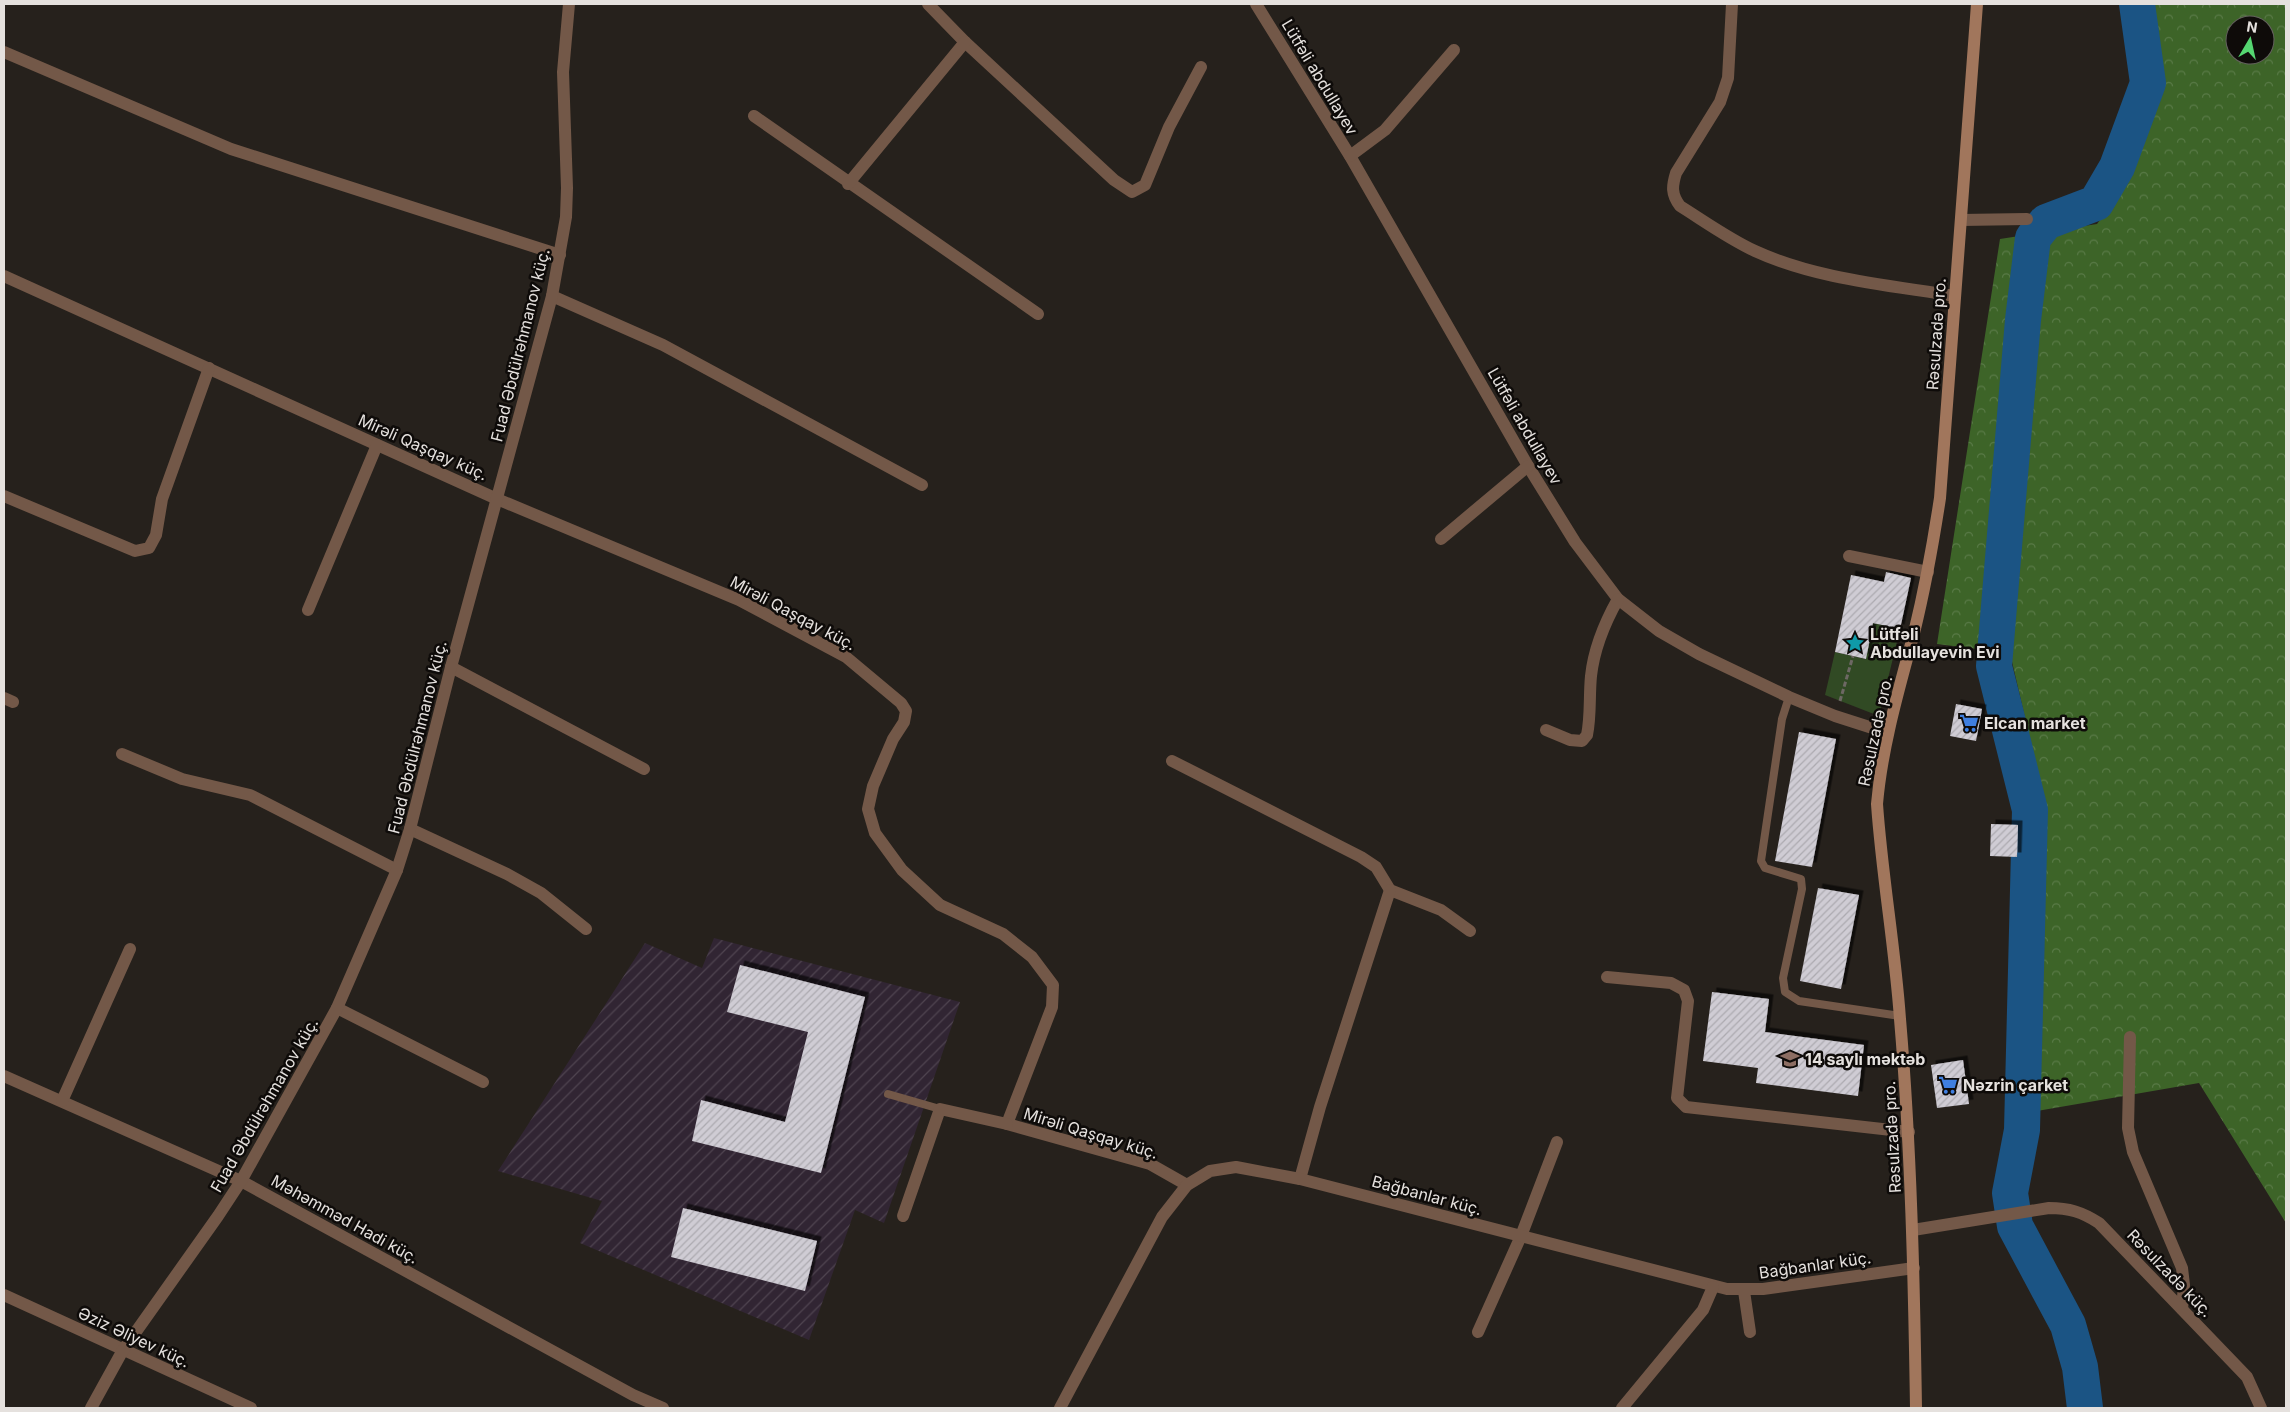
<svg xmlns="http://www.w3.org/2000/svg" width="2290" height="1412" viewBox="0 0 2290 1412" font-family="Inter,sans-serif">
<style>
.industrial{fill:url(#industrial-furrows)}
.grass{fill:#314a24}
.forest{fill:url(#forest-crowns);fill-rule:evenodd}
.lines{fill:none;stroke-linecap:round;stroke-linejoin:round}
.river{stroke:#1b5484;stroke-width:36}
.building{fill:url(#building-hatch);filter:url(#shadow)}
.path{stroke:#6d6864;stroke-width:3;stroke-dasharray:5 2.5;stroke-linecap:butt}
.lane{stroke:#735848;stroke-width:8}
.street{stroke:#735848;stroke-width:12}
.secondary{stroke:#a1765c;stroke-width:12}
.labels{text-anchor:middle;stroke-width:5;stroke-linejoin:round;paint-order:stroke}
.street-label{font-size:16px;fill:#e5e1de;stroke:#0e0b09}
.poi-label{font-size:16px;font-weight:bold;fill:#e5e1de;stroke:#0e0b09;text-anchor:start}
</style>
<defs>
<pattern id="industrial-furrows" width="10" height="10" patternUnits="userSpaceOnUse" patternTransform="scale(1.25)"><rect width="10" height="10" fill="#312533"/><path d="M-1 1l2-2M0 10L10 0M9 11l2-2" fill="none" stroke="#4f4450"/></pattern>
<pattern id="forest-crowns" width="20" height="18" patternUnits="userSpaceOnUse" patternTransform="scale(1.25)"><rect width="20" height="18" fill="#3d6428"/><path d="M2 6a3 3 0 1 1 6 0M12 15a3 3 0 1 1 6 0" fill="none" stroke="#597a47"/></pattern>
<pattern id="building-hatch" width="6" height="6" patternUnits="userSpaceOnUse" patternTransform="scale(1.25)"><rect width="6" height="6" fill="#cfccd4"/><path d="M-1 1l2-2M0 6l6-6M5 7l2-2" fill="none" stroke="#acaab0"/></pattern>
<filter id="shadow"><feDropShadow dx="4.5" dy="-4.5" stdDeviation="0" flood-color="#0009"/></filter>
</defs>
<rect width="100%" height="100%" fill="#26211c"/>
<path class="industrial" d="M714,938L960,1002L884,1223L855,1210L809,1340L580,1243L602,1201L498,1171L645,943L702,968Z"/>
<path class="grass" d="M1873,623L1900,629L1879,716L1825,695L1835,652L1865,659Z"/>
<path class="forest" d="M2148,4H2286V1223L2199,1083L2037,1111L2047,812L2010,653L1937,644L2000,239L2097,224L2119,195L2162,89ZM2235,25H2265V55H2235Z"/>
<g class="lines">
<path class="river" d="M2085,1408L2080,1367L2068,1325L2015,1226L2010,1193L2022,1130L2030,810L1994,666L2023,320L2033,238L2046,222L2096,203L2117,167L2148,83L2137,4"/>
</g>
<g class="building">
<path d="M1886,572L1911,578L1900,629L1873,623L1866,659L1835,652L1851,575L1884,582Z"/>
<path d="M1956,704L1982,709L1976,741L1950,736Z"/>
<path d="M1799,732L1836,739L1812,867L1775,861Z"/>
<path d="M1991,824L2018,825L2017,857L1990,856Z"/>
<path d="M1818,888L1859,895L1841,989L1800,981Z"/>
<path d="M740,965L865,997L821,1173L692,1141L701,1100L785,1122L808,1032L727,1012Z"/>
<path d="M1712,992L1769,999L1765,1032L1864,1045L1858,1096L1756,1083L1758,1068L1703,1061Z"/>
<path d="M1963,1060L1969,1104L1937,1108L1931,1065Z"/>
<path d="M683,1208L817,1241L805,1291L671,1257Z"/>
</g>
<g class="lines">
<path class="path" d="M1840,701L1853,656"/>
<g class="lane">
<path d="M1789,697L1782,719L1761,861L1765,868L1801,879L1802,889L1783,978L1785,992L1799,1001L1900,1016"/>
<path d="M888,1094L940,1109"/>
</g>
<g class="street">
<path d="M928,4L965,42L1114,180L1132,192L1145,185L1169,127L1201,67"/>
<path d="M1256,4L1350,156L1528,466L1575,542L1618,599L1659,631L1699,654L1789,697L1835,716L1888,733"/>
<path d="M1732,4L1728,78L1720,102L1676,173C1672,186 1671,194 1680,206C1704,221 1729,239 1755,251C1816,279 1888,285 1955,296"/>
<path d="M4,52L231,149L560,255"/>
<path d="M754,116L1038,314"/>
<path d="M1350,156L1385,130L1454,50"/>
<path d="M848,184L965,42"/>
<path d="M1961,220L2027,219"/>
<path d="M4,276L497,499L739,600L846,657L901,703L906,711L904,722L893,739L873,786L868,809L875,833L902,870L940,905L1003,934L1032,957L1053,985L1052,1007L1007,1124L1150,1164L1187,1185"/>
<path d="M552,296L663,345L922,485"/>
<path d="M4,496L135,551L149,548L156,535L162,499L209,368"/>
<path d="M1441,539L1528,466"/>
<path d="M1849,556L1928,572"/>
<path d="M308,610L377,445"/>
<path d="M451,667L644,769"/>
<path d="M4,698L13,702"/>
<path d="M1546,730L1570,740L1582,741L1587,735C1591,716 1589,696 1591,676C1594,648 1604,624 1618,599"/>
<path d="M122,754L182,779L250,795L397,870"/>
<path d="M1172,761L1361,857L1376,867L1390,890L1441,910L1470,931"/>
<path d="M410,829L507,874L541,893L586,929"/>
<path d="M1607,977L1671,983L1684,990L1688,1001L1677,1098L1686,1107L1909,1132"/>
<path d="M337,1008L483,1082"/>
<path d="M2130,1037L2128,1128L2133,1152L2182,1268L2184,1285L2182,1309"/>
<path d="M4,1076L241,1181L633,1395L663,1408"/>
<path d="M62,1101L130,949"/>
<path d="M1300,1179L1320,1107L1390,890"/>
<path d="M903,1216L940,1109L1007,1124"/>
<path d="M1913,1230L2049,1208C2069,1208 2082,1212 2099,1223L2247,1377L2261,1408"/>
<path d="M1744,1291L1750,1332"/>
<path d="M4,1295L251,1408"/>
<path d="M1478,1332L1521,1236L1557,1142"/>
<path d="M91,1408L123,1350L218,1216L241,1181L337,1008L397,870L410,829L451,667L552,296L566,217L567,188L563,72L569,4"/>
<path d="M1060,1408L1162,1217L1187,1185L1210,1171L1236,1167L1300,1179L1727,1289H1763L1914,1268"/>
<path d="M1622,1408L1703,1310L1713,1287"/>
</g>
<path class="secondary" d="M1916,1408C1914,1278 1911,1148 1900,1019C1895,947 1882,876 1877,804C1882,746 1899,689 1914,633C1925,588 1933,544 1940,498L1977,4"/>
</g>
<defs>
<g id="sight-bare" transform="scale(1.5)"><path d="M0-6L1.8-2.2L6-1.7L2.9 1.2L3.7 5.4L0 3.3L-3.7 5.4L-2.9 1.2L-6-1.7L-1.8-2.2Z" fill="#0f9aa8" stroke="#0e0b09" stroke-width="2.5" paint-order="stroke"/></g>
<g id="supermarket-bare" transform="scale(1.5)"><path d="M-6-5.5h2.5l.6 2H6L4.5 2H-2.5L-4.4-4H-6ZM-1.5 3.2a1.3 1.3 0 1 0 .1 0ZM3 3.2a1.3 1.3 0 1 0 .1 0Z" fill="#3f7fe0" stroke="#0e0b09" stroke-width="2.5" paint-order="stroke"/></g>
<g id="school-bare" transform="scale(1.5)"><path d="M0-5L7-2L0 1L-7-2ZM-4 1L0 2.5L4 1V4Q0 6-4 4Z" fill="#8d6e63" stroke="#0e0b09" stroke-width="2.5" paint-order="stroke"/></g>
</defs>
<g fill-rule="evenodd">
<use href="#sight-bare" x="1855" y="643"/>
<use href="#supermarket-bare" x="1969" y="723"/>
<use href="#school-bare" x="1790" y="1059"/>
<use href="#supermarket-bare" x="1948" y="1085"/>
</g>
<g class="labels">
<g class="street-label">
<text transform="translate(1320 77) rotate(59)" y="6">Lütfəli abdullayev</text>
<text transform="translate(1936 334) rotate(-86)" y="6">Rəsulzadə pro.</text>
<text transform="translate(520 345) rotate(-76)" y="6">Fuad Əbdülrəhmanov küç.</text>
<text transform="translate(1525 426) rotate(60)" y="6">Lütfəli abdullayev</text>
<text transform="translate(423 447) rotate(24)" y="6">Mirəli Qaşqay küç.</text>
<text transform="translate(793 613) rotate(28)" y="6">Mirəli Qaşqay küç.</text>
<text transform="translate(1875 731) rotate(-78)" y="6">Rəsulzadə pro.</text>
<text transform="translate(417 737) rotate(-76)" y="6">Fuad Əbdülrəhmanov küç.</text>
<text transform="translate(264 1105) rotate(-60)" y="6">Fuad Əbdülrəhmanov küç.</text>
<text transform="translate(1091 1133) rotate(17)" y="6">Mirəli Qaşqay küç.</text>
<text transform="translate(1892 1137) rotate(-93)" y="6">Rəsulzadə pro.</text>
<text transform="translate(1427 1195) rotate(15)" y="6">Bağbanlar küç.</text>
<text transform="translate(345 1219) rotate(29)" y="6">Məhəmməd Hadi küç.</text>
<text transform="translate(1815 1265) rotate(-8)" y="6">Bağbanlar küç.</text>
<text transform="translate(2170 1273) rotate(46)" y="6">Rəsulzadə küç.</text>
<text transform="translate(134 1337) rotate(25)" y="6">Əziz Əliyev küç.</text>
</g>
<g class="poi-label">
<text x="1870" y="640">Lütfəli<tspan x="1870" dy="18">Abdullayevin Evi</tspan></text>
<text x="1984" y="729">Elcan market</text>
<text x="1805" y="1065">14 saylı məktəb</text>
<text x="1963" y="1091">Nəzrin çarket</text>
</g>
</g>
<rect width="2290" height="1412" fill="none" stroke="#e5e1de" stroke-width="10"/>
<g transform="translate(2250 40) rotate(9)"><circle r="24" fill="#0e0b09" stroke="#64615e"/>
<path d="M0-4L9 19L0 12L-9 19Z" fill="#55d671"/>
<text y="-8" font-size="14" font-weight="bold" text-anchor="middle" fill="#e5e1de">N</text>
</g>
</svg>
